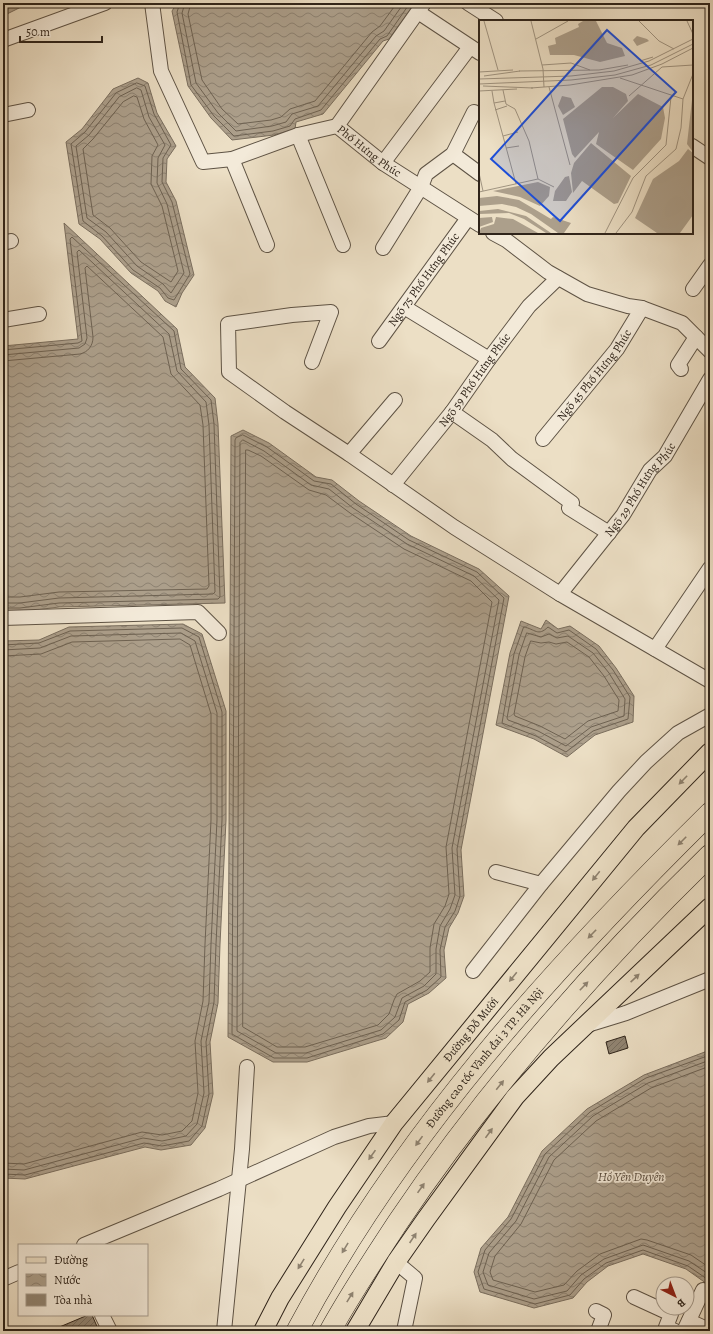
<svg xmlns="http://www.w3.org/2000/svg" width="713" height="1334" viewBox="0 0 713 1334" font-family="Alegreya,serif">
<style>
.water{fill:url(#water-waves);stroke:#7a6e5e}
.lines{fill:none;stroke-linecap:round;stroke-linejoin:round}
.shore{stroke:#6e6252;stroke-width:1}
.building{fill:url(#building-hatch);stroke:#2f241a}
.minor-casing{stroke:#5e5345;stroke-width:16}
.major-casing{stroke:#2f241a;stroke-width:20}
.highway-casing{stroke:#2f241a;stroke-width:22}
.minor{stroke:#f3ead9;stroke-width:14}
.major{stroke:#ecdfc5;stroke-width:18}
.highway{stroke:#ecdfc5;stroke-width:21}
.oneway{fill:#8e8270}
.labels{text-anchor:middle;stroke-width:3.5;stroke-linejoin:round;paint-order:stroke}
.street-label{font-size:12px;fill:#2f241a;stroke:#f3ead9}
.water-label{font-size:13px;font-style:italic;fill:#5b4f42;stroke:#f3ead9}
.inset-road{fill:none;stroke:#a09481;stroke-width:1}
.view{fill:#1d4ed8;fill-opacity:0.15;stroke:#1d4ed8;stroke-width:2}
.inset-edge{fill:none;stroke:#2f241a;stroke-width:2}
</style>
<defs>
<pattern id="water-waves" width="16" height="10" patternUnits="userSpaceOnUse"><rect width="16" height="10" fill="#ac9f8b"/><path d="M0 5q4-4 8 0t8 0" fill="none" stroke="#8c8171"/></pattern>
<pattern id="building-hatch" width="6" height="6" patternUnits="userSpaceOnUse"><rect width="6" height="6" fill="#918573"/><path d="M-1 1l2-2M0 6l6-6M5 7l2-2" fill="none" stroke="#776d5e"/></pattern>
</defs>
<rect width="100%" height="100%" fill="#ecdfc5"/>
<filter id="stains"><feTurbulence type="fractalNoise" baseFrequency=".005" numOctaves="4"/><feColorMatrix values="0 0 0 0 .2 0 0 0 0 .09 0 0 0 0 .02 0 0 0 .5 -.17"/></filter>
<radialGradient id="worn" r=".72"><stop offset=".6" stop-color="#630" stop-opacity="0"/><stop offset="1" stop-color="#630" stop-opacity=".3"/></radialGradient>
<g class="water">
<path d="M3,3H29L3,16Z"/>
<path d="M177,3H415L389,39L383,41L323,114L296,122L295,129L274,135L232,140L211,118L188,86L172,11Z"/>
<path d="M138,78L148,83L157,113L176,146L167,159L166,182L176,201L194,275L182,293L176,307L165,301L158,291L131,273L100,239L79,224L66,142L82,129L113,89Z"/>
<path d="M64,223L177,329L185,367L215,398L218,424L225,603L59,607L20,612H3V346L78,339Z"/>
<path d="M243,430L269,443L316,477L332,480L359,501L411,536L479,569L509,596L461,850L464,896L458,913L449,928L444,950L446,978L429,993L408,1004L403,1022L386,1038L307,1062H273L228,1037L231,436Z"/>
<path d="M546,620L558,629L570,626L599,646L616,668L634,696L633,722L595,735L567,757L534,739L496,725L510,653L521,621L541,629Z"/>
<path d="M183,624L202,634L226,711V820L220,944L218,1003L210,1042L213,1094L205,1128L191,1145L161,1150L145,1147L25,1179L3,1178V641L39,640L69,627Z"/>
<path d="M710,1050V1286L686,1269L643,1254L608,1266L587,1282L573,1298L534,1308L480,1292L474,1272L481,1248L508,1217L542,1151L587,1109L644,1075Z"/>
</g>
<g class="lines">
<g class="shore">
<path d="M180,3L177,12L191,85L214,116L234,136L273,131L290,126L295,119L321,110L380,39L387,36L410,3"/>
<path d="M185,3L182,13L196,83L218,113L236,131L272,126L286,122L292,114L318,106L376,36L384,31L404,3"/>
<path d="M191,3L188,14L202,80L222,109L238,124L271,120L281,117L290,109L315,101L372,32L380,26L397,3"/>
<path d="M137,83L145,86L154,114L171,145L163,158L162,182L172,202L190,274L174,300L168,298L160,288L133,270L102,236L83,221L71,144L85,132L116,93Z"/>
<path d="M137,88L141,90L149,117L165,145L158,158L157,183L167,204L184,273L171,293L163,284L137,266L106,232L87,218L76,146L89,135L119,97Z"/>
<path d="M134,96L137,97L144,119L158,145L152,156L151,184L162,206L178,271L171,282L141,262L110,228L93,215L83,149L93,139L123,102Z"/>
<path d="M3,350L78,343L82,341L70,239L72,237L174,331L181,369L211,400L214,424L220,597L218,599L59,603L20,608H3"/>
<path d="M3,355L79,348L85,344L87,338L77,252L79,250L169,334L177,371L206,402L209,425L215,592L213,594L59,598L20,603H3"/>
<path d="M3,361L80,354C88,352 93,346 93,337L85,268L87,266L163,337L171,374L200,405L203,425L209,586L207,589L59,592L20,597H3"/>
<path d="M243,435L267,447L314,481L331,484L356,504L409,540L477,572L504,598L457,849L460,896L455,911L445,927L440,950L441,977L427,990L405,1002L399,1020L383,1034L307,1058H274L232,1034L235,440L236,438Z"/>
<path d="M243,440L264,451L311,485L329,489L353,508L407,544L474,576L499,600L452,848L455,895L450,909L440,926L436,949V974L424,986L402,998L395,1017L381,1030L306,1053H276L237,1031L240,443Z"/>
<path d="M246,450H248L261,456L309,490L326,495L350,513L404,549L471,581L492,602L446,847L449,894L445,906L434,924L430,948V972L420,981L397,994L394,1000L389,1014L378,1025L305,1047H277L243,1027Z"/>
<path d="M524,627C535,629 538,637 548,627L557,633L569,630L596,649L613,670L630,697L628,719L593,731L566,752L536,736L502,723L514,654Z"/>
<path d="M527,633L541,637L549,634L557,638L568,636L593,653L609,673L625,699L624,716L591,727L566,746L538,731L508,720L507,718L519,655Z"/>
<path d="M531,641L541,643L549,642L556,644L567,642L589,657L604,676L619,700L618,711L588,721L565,739L540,726L515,716L514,714L525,657Z"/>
<path d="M3,645L39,643L70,631L182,628L199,637L222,712V820L216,944L214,1002L206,1042L209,1094L202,1126L189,1141L162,1146L144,1143L25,1175L3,1174"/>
<path d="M3,650L40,648L71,636L181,633L195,641L217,713V820L211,944L209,1002L201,1041L204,1093L197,1124L186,1136L162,1141L143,1138L24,1170L3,1169"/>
<path d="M3,656L41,654L72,642L180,639L190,645L211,714V820L205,944L203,1001L195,1041L198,1093L192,1121L182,1131L162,1135L142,1132L24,1164L3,1163"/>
<path d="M710,1055L646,1078L590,1112L545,1154L511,1219L485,1250L478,1272L484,1289L535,1304L570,1295L584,1279L606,1263L643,1250L688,1266L710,1281"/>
<path d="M710,1060L648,1083L593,1116L549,1157L516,1221L489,1253L483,1272L488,1285L534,1299L567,1291L581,1275L604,1259L643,1245L689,1261L710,1275"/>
<path d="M710,1066L651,1088L596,1121L554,1160L521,1224L495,1256L490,1272L493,1280L535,1292L564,1285L577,1271L600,1254L641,1239L647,1240L691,1255L710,1268"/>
</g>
</g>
<g class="building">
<path d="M625,1036L628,1048L609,1054L606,1042Z"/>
<path d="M88,1315H92L99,1331H50Z"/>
</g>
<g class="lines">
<g class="minor-casing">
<g id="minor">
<path id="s1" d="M152,3L161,71L203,162L232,159L298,135L337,126L383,163L480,225"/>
<path d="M468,3L496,21"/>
<path d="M418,12L480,53"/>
<path d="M3,40L105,3"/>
<path d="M3,115L28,110"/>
<path d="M337,126L424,3"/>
<path d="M298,135L343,245"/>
<path d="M692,146L710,158"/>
<path d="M453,154L480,174"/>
<path d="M232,159L267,245"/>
<path d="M383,163L470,47"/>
<path d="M493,233L506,240L548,272L587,294L628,306L642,308L682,323L710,351"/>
<path d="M3,243L11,241"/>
<path d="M383,248L421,187L426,174L453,154L474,112"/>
<path d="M693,289L710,265"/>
<path d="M404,307L489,359"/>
<path d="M3,320L39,314"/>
<path id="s2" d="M379,341L468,218"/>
<path d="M312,362L331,312L292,315L228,324L229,372L285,412L349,454L454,527L560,594L710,681"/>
<path d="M681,369L678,365L696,337"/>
<path d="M452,412L492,440L512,459L572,503L569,508L609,533"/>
<path id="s3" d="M543,439L617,349L642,308"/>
<path d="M349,454L395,400"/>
<path id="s4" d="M393,485L452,412L489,359L529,306L558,278"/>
<path id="s5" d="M560,594L623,515L650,470L665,456L710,379"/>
<path d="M3,618L198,612L219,633"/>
<path d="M655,649L710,568"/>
<path d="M496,872L541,884"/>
<path d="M473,971L541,884L619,791L646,762L678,733L710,715"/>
<path d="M587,1025L626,1013L710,979"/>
<path d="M84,1245L219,1189L334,1137L369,1126L394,1123"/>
<path d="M396,1262L415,1278L404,1331"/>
<path d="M3,1279L19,1272"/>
<path d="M634,1297L671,1314L666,1327L675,1331"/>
<path d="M596,1311L604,1315L598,1331"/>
<path d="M102,1315L110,1331"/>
<path d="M689,1321L709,1330"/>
<path d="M224,1331L242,1149L247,1067"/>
<path d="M684,1331L703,1290"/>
</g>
</g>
<g class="major-casing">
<g id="major">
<path id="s6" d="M263,1331L280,1298L337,1207L394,1123L636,828L710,752"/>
<path d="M355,1331L396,1262L426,1219L515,1097L551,1058L710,907"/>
</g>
</g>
<g class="highway-casing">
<g id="highway">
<path id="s7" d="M297,1331C401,1135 553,968 710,813"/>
<path d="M330,1331C351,1293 375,1257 398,1222C488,1088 595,967 710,855"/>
</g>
</g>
<use href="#minor" class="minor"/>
<use href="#major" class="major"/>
<use href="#highway" class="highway"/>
</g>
<defs><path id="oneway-solid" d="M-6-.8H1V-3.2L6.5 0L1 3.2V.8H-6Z"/></defs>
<g class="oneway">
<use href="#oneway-solid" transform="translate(683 780) rotate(134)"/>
<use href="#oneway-solid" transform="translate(682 841) rotate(135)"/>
<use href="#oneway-solid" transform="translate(596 876) rotate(129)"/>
<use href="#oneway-solid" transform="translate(592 934) rotate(134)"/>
<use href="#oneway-solid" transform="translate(513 977) rotate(129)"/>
<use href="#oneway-solid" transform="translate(635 978) rotate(-43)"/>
<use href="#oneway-solid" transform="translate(584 986) rotate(-46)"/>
<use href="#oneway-solid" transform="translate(431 1078) rotate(129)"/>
<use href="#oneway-solid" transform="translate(500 1085) rotate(-51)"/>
<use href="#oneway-solid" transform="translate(489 1133) rotate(-54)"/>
<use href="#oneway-solid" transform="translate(419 1141) rotate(126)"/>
<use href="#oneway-solid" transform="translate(372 1155) rotate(125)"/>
<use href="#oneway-solid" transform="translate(421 1188) rotate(-55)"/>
<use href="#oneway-solid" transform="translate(413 1238) rotate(-56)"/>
<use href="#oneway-solid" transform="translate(345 1248) rotate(121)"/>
<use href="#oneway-solid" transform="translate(301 1264) rotate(122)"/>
<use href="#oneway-solid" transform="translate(350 1297) rotate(-58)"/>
</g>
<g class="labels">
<g class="street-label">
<text dy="4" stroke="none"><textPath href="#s1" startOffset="349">Phố Hưng Phúc</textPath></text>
<text dy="4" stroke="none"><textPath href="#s2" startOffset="76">Ngõ 75 Phố Hưng Phúc</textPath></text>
<text dy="4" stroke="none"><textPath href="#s3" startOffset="82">Ngõ 45 Phố Hưng Phúc</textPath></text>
<text dy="4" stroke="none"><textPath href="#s4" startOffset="133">Ngõ 59 Phố Hưng Phúc</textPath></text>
<text dy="4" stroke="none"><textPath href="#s5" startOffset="132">Ngõ 29 Phố Hưng Phúc</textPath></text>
<text dy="4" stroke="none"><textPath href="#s6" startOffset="367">Đường Đỗ Mười</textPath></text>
<text dy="4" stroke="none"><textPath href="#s7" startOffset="332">Đường cao tốc Vành đai 3 TP. Hà Nội</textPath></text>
</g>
<g class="water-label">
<text x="631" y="1181">Hồ Yên Duyên</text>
</g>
</g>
<g transform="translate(479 20)">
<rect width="214" height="214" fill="#ecdfc5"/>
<path d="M104,1H117L128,23L143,28L146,36L121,42L95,35H71L69,26L77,24L76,18L100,7L99,4ZM158,16L168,19L170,21L158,26L154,20ZM123,67H134L147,74L149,81L134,98L159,74L184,87L186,98L182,119L154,150L117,124L120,112L96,138L93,134L84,99ZM214,71V132L208,124ZM83,76L92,78L96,87L84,95L79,86ZM112,123L152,156L139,183L135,184L103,161L94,173L92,153L95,143ZM209,129L214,133V195L201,213H178L156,198L174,159L200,141ZM90,156L93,172L87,181H74L76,171L86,157ZM59,162L71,167L70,176L61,186L41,177L14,171ZM18,176L40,180L72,199L74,197L92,203L85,213H79L52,194L37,187L23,184L0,186V178ZM19,189L47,196L72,213H67L45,199L30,193L0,194V191ZM13,197L14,202L0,207V198ZM17,197L34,199L59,213H0L2,208L15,204Z" fill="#ac9f8b"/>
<path class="inset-road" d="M5,1L19,50M52,1L64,49L65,67M160,1L180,21L195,29M208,1L214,14M57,19L89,1M161,41L174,37M63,45L92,43L111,50M40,51L120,50L149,45M0,52L34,50M5,56L41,51M141,58L204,79M0,59L92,56L135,51L170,41L214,19M0,64L92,60L136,55L172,45L214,24M4,66L54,68M70,67L91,145M52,68L91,65L153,55L183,44L214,28M24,70L27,84L36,89L50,121L59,159L75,167M0,71L38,69M13,71L15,83M150,76L183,47L214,45M26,81L15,83L37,164M16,90L28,86M24,116L39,112M27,128L40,126M0,153L4,171M0,172L59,159M126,213L154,158L187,125L192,77M137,213L153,192L167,156L197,129L202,108L204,79L214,54"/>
<path class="view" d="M128,10L197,72L81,201L12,139Z"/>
<rect width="214" height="214" class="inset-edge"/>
</g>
<rect width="713" height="1334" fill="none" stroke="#ecdfc5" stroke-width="16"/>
<rect x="4" y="4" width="705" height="1326" fill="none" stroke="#2f241a" stroke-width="2"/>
<rect x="8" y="8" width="697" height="1318" fill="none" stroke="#2f241a"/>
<rect x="18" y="1244" width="130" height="72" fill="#f3ead9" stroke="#a59b8d"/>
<rect x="26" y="1257" width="20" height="6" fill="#ecdfc5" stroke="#a59b8d"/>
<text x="54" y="1264" font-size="12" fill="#2f241a">Đường</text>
<rect x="26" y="1274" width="20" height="12" fill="url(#water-waves)" stroke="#a59b8d"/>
<text x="54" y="1284" font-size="12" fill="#2f241a">Nước</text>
<rect x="26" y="1294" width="20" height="12" fill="#918573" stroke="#a59b8d"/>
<text x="54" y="1304" font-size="12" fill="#2f241a">Tòa nhà</text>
<g transform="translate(675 1296) rotate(138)"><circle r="19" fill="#f3ead9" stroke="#a59b8d"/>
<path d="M0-3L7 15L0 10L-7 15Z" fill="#8f2418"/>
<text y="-6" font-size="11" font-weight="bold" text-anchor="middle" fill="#2f241a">B</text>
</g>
<path d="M20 36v6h82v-6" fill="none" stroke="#2f241a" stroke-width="2"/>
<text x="26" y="36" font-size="12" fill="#2f241a" stroke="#f3ead9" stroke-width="3" paint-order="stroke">50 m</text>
<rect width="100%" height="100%" filter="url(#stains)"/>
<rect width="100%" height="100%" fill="url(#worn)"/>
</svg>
